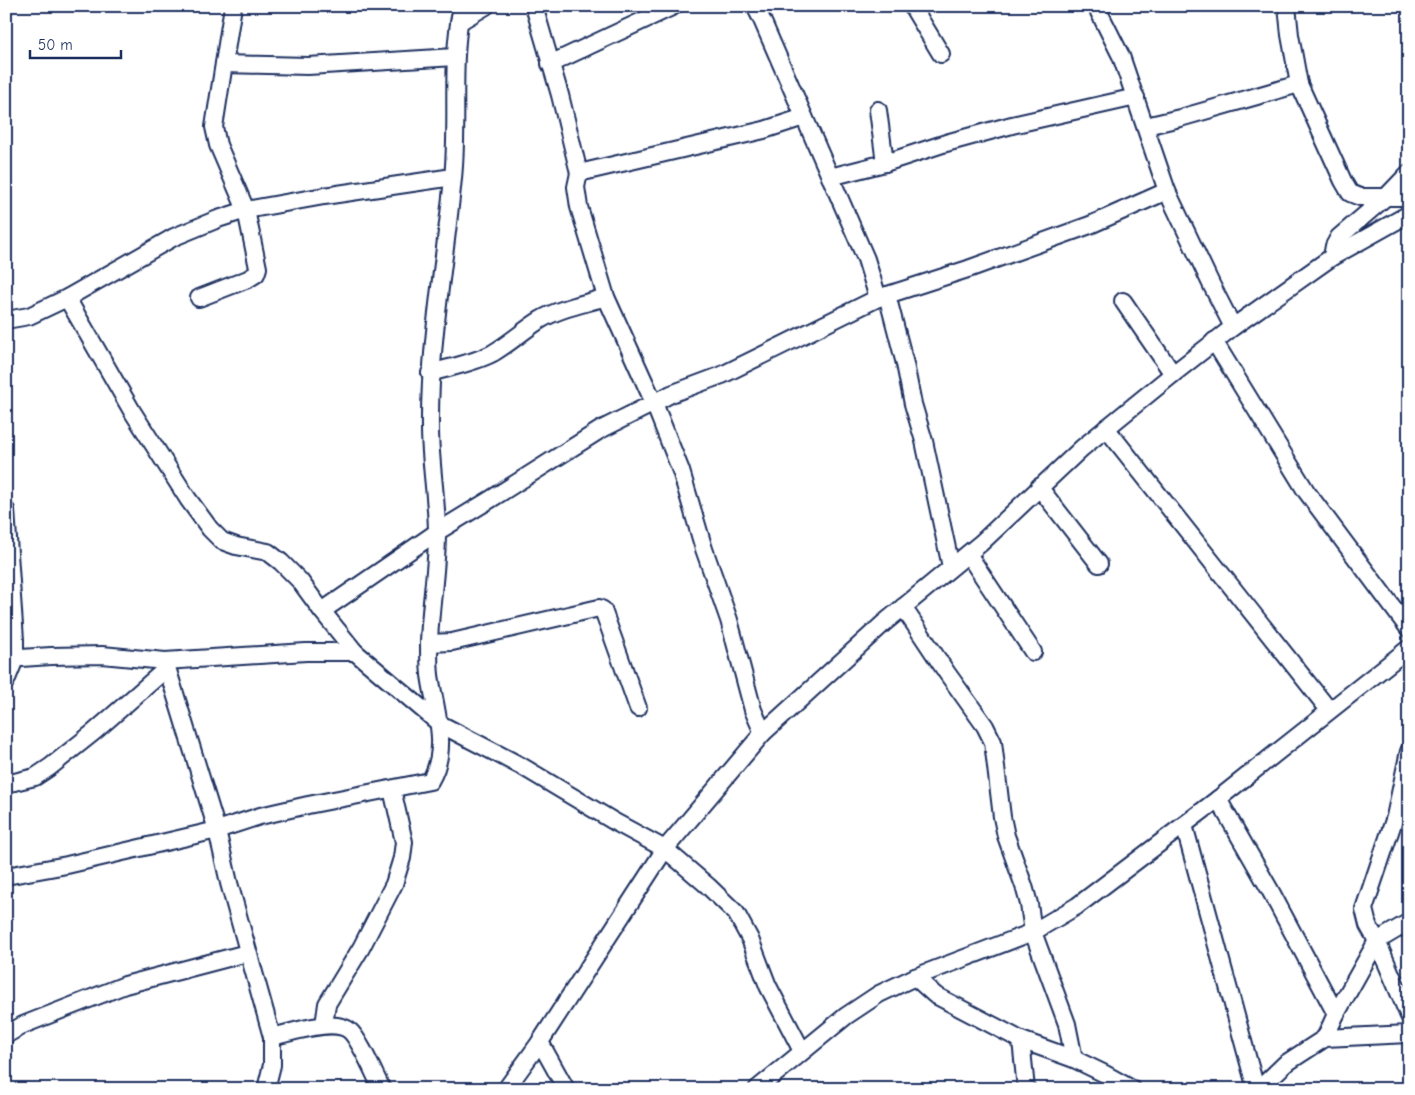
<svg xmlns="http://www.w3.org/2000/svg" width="1415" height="1095" viewBox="0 0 1415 1095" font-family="'Comic Neue',sans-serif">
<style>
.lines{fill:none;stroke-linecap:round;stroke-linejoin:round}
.minor-casing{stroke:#1b2f5e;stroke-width:20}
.minor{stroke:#fff;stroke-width:16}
</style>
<rect width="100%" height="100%" fill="#fff"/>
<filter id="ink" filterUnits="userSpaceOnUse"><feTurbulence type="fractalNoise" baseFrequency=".02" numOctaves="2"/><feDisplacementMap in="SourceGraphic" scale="10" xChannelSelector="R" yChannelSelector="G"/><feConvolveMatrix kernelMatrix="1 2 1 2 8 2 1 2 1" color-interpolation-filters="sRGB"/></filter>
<g filter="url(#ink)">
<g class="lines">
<g class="minor-casing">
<g id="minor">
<path d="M534,6L560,95L579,173"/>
<path d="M755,6L762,20L866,259L878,298"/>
<path d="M912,6L941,54"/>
<path d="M1096,6L1121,56L1167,191L1212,286L1233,327"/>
<path d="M1287,6L1290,35L1299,84L1343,181L1350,193L1360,197H1409"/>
<path d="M459,22L486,6"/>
<path d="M224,64L308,66L455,57"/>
<path d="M550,64L674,6"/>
<path d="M878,110L885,163"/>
<path d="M1146,126L1180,118L1299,84"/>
<path d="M830,177L885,163L946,143L1012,125L1136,97"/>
<path d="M1332,257L1334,246L1339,237L1386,197L1409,173"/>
<path d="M887,295L905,364L913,404L924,441L951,567"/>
<path d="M67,298L132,411L188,499L210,529L222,541L236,546L268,552L281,562L300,581L322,611L355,652L440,724L523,767L615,822L665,849L708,886L736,913L750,939L768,986L802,1051"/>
<path d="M199,298L248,279L256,274L258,268L246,210L218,145L214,127L233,6"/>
<path d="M1123,301L1173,374"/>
<path d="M6,320L29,316L67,298L174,237L218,219L246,210L324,196L453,177"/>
<path d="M1214,341L1306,491L1409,629"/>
<path d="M430,373C451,367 474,363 493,353C510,343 524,330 540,320C560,308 584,304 606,297"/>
<path d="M1106,428L1329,710"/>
<path d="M1039,487L1099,564"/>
<path d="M6,510L15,640V659L6,681"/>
<path d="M968,554L1033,652"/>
<path d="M903,607L947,673L985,726L993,742L1002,817L1006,836L1024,886L1029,904L1033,932L1067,1024L1074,1059"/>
<path d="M322,611L437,532L491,499L600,430L654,403L671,394L722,375L878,298L968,269L1090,225L1167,191"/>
<path d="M429,643L452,642L599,608L603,610L638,708"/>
<path d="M6,659L51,656L102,655L165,661L306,652H355"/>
<path d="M165,661L217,830L229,883L272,1037V1065L266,1089"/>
<path d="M763,733L753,710L729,620L704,549L681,471L654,403L606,297L579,207L576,187L579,173L764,130L804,117"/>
<path d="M1409,751L1395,817L1364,909L1368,925L1377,941L1409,1016"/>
<path d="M6,784L35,777L50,767L94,732L166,669"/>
<path d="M1218,799L1270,890L1336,1014"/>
<path d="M1184,825L1256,1089"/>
<path d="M6,876L67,865L217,830L260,816L308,805L430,781C450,748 435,711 430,675C429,665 429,653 429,643C430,607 437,570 437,534C437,499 430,463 430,428C429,344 445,262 453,178C459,121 450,63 462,6"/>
<path d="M915,977L935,995L1021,1040L1074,1059L1105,1074L1132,1089"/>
<path d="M324,1025L327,1004L361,948L394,884L402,858L404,842L392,789"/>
<path d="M6,1035L23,1025L125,985L247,953"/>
<path d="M272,1037C290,1033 335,1017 350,1031C360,1040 375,1076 382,1089"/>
<path d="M1325,1038L1336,1014L1377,941L1409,922"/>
<path d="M1021,1040L1026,1089"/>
<path d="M540,1042L566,1089"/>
<path d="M506,1089L540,1042L665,849L763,733L884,623L981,543L1082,448L1173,374L1233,327L1332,257L1409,214"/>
<path d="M757,1089L846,1016L879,994L915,977L1033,932L1077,906L1218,799L1409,648"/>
<path d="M1259,1089L1285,1064L1325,1038L1409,1034"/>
</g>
</g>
<use href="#minor" class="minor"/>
</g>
</g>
<rect width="1415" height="1095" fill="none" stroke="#fff" stroke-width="25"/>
<rect x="12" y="12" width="1390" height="1070" fill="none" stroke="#1b2f5e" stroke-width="2" filter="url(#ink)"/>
<path d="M30 50v8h91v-8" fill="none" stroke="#1b2f5e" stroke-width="2.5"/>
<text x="38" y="50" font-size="15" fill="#1b2f5e" stroke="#ffffff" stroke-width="4" paint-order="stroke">50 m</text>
</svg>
